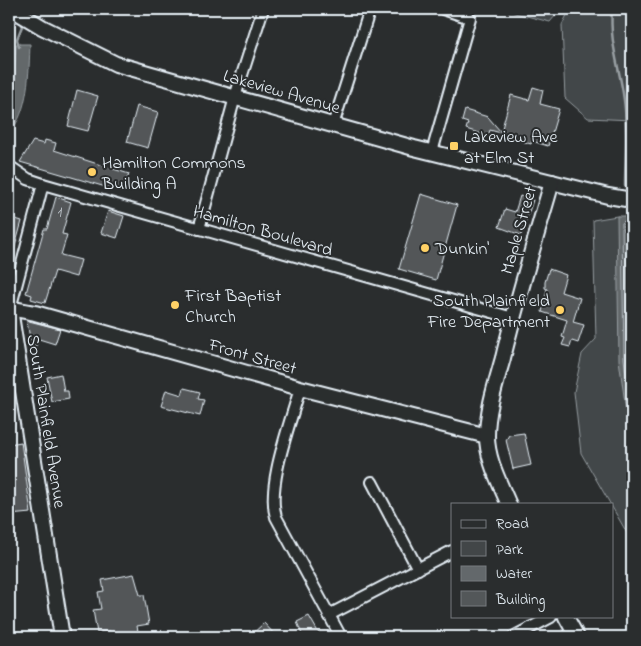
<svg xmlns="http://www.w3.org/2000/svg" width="641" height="646" viewBox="0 0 641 646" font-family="'Indie Flower',sans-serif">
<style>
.green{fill:#424648;stroke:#959ca0}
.water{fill:#63686b;stroke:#989fa3}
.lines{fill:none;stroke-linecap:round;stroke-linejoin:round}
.shore{stroke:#b3bac0;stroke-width:1}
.stream{stroke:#989fa3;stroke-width:2.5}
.building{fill:#535759;stroke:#e8f1f8}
.street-casing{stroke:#e8f1f8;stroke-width:14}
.secondary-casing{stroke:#e8f1f8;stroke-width:18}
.street{stroke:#2a2d2e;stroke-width:10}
.secondary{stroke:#2a2d2e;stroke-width:14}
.poi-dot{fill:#ffd166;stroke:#2a2d2e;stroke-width:2}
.labels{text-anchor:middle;stroke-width:4;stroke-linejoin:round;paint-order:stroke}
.number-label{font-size:15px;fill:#c3cad0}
.street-label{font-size:18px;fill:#e8f1f8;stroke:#2a2d2e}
.poi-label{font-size:18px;fill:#e8f1f8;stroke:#2a2d2e;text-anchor:start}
</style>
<rect width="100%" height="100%" fill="#2a2d2e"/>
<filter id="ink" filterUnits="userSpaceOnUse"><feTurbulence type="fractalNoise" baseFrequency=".02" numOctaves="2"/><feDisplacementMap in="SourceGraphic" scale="10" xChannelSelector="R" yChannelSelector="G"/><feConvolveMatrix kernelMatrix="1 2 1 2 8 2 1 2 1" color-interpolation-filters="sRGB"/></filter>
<g filter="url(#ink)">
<g class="green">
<path d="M499,9H561L550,22Z"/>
<path d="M570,9H632V120L588,118L565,98L562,25Z"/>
<path d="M617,216L632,218V536L627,533L581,453L574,392L582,354L596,339L593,220Z"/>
</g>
<g class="water">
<path d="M16,44H30C29,70 29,113 9,133C9,103 15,74 16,44Z"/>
<path d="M617,216H631L632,222V435L628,425L619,360Z"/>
</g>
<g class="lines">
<g class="shore">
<path d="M632,221H624L622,223L624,359L632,422"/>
<path d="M632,227L628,230L630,359L632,375"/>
</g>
<g class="stream">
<path d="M612,9C609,43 620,68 624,100C628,128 625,158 625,186"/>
<path d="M19,47L17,39L24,21"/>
</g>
</g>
<g class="building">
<path d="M533,87L543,90L540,104L559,109L548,146L532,141L531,144L521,141L522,139L490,130L488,136L466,129L468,123L462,121L465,110L488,117L501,132L511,95L529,100Z"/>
<path d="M77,90L98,96L88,131L68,126Z"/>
<path d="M137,106L158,112L148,148L127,142Z"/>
<path d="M45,140L56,143L54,150L129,174L123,192L20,162L33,141L44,144Z"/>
<path d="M421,194L457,205L436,280L399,269Z"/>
<path d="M520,196L533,200L521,235L499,227L505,209L515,212Z"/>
<path d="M56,197L71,202L62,234L67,235L61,255L81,260L76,277L55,271L45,303L31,299L32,295L26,293L44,229H47Z"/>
<path d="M108,211L124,216L117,238L101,233Z"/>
<path d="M9,217L22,221L11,261H9Z"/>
<path d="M549,269L566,275L561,292L580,298L573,322L584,325L578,343L572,341L570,347L562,345L565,338L562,337L567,320L542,312L547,289L545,288V282Z"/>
<path d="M29,321L60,329L55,344L39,339L36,346L31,344L27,322Z"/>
<path d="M61,374L64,391H68L69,399L52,402L47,377Z"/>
<path d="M184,388L200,392L198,399L204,400L200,416L161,406L166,390L182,395Z"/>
<path d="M524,433L531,465L513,469L506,440L509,435Z"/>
<path d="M21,442L31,513L9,515V444Z"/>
<path d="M134,574L140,595H144L149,624L137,626L139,637H111L110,631L97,633L93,610L101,609L98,592L104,591L102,580Z"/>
<path d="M309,616L321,637H303L297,622Z"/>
<path d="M264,623L277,637H249Z"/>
</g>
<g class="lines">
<g class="street-casing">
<g id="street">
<path d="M333,125L370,9"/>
<path d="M432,152L470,18L443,9"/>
<path d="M9,166L28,179L43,184L513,318"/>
<path d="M199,229L235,97L263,9"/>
<path d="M10,309L43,184"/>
<path d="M300,388C291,422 266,485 276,517L341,637"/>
<path d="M372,482L418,569"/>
<path d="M329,615L452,551"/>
<path d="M513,637L551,617"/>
</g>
</g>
<g class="secondary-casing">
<g id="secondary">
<path d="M12,9L42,27L116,64L414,148L608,196L632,200"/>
<path d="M9,308L35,313L300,388L487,436"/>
<path d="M10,309L62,637"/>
<path d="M509,505C500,483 487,460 487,436C487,410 496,383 503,358C517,299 535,241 552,182"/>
<path d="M566,617L577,637"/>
</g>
</g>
<use href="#street" class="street"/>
<use href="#secondary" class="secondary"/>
</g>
</g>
<g class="poi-dot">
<rect x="449" y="141" width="10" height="10" rx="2.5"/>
<circle cx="92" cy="172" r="5"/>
<circle cx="425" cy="248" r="5"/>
<circle cx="175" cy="305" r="5"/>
<circle cx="560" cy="310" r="5"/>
</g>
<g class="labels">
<g class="number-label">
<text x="60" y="216">1</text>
</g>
<g class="street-label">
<text transform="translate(282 91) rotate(16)" y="6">Lakeview Avenue</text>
<text transform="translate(263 230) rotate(16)" y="6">Hamilton Boulevard</text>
<text transform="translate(518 230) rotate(-74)" y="6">Maple Street</text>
<text transform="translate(253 356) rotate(16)" y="6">Front Street</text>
<text transform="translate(47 421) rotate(81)" y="6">South Plainfield Avenue</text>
</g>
<g class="poi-label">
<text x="464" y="142">Lakeview Ave<tspan x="464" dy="21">at Elm St</tspan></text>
<text x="102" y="168">Hamilton Commons<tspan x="102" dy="21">Building A</tspan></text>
<text x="435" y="254">Dunkin'</text>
<text x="185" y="301">First Baptist<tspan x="185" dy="21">Church</tspan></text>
<text x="550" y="306" text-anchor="end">South Plainfield<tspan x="550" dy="21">Fire Department</tspan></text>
</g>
</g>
<rect width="641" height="646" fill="none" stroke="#2a2d2e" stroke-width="30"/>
<rect x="15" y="15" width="611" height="616" fill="none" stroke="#e8f1f8" stroke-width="2" filter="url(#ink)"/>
<rect x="451" y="503" width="162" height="115" fill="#2a2d2e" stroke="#767b7f"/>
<rect x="461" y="520" width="25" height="8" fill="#2a2d2e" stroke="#767b7f"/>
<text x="496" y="528" font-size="15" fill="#e8f1f8">Road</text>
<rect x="461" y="541" width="25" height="15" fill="#424648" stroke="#767b7f"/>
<text x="496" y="554" font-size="15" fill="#e8f1f8">Park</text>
<rect x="461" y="566" width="25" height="15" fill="#63686b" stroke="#767b7f"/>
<text x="496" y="578" font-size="15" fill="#e8f1f8">Water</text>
<rect x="461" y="591" width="25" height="15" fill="#535759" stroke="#767b7f"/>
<text x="496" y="604" font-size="15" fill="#e8f1f8">Building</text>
</svg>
